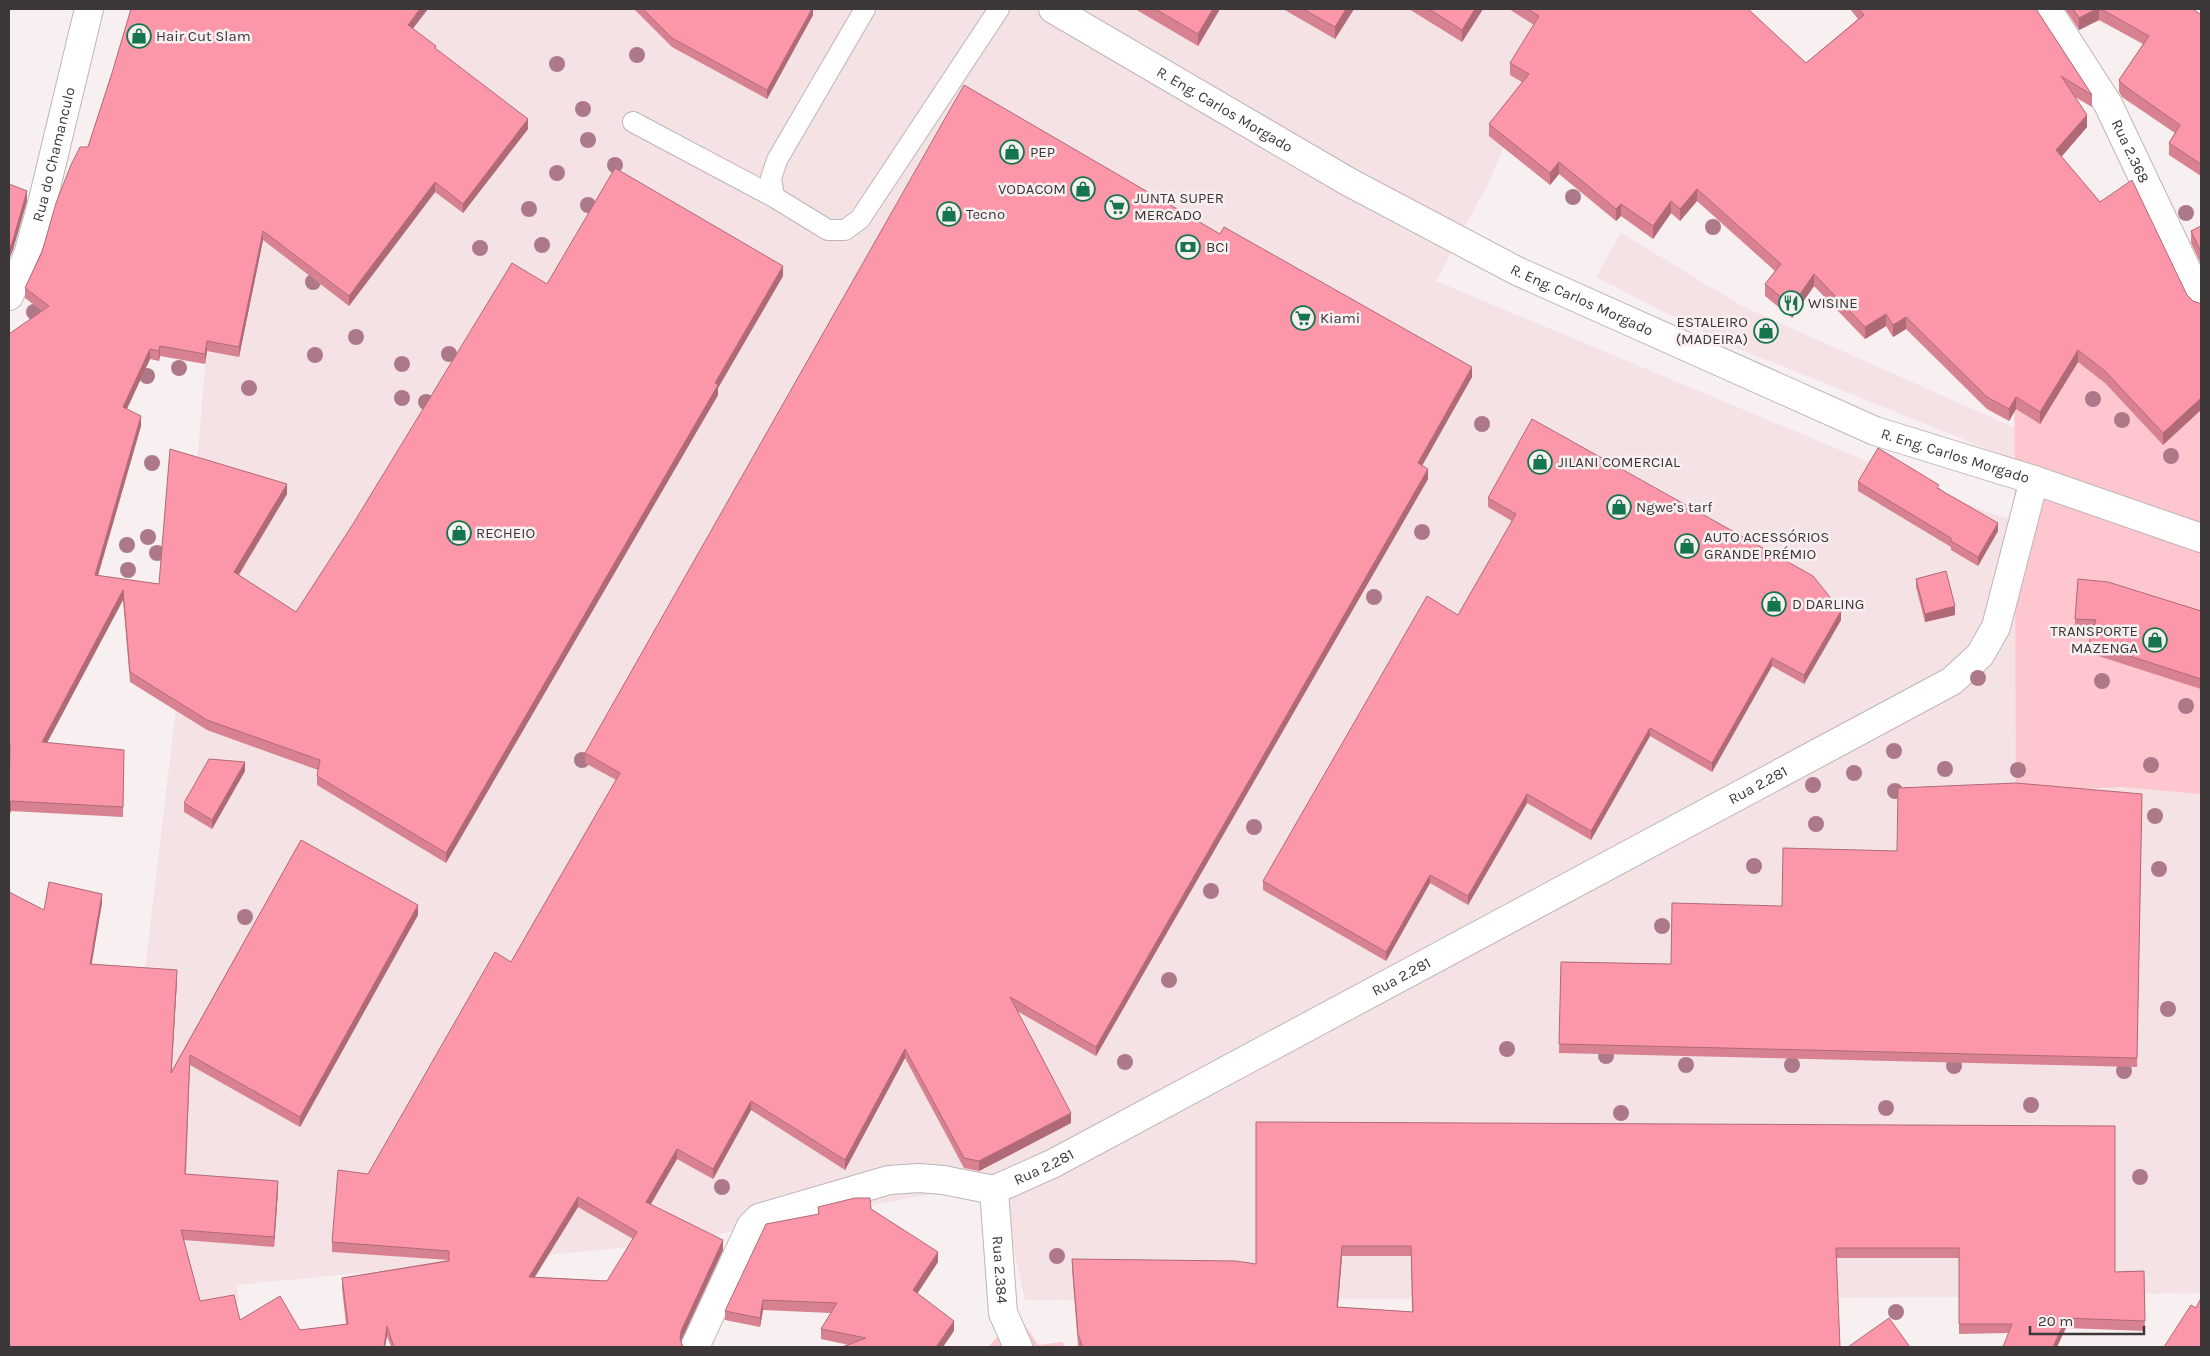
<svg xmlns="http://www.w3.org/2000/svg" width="2210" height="1356" viewBox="0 0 2210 1356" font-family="Karla,sans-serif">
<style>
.built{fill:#f4e2e5}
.green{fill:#fec6ce}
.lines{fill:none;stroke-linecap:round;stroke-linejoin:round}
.lane-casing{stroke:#beb5b6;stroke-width:22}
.street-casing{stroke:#beb5b6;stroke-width:30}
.secondary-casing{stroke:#beb5b6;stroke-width:30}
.lane{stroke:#fff;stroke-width:20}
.street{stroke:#fff;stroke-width:28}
.secondary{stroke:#fff;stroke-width:28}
.tree{fill:#ad7988}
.wall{fill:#d88291;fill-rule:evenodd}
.shaded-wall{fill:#b06a76}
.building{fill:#fb97a9;stroke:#b06a76;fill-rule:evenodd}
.labels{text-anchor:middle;stroke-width:5;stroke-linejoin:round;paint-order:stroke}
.poi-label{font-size:15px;fill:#3c3839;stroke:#f8eff0;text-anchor:start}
.street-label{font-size:15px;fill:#3c3839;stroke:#f8eff0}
</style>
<rect width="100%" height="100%" fill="#f8eff0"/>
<g class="built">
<path d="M273,9H1561L1490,180L1436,281L1993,514L2201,579V1293L1978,1297L1025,1300L1011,1236L974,1186L671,1243L237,1285L239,1301L109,1335L140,1012L180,675L206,356Z"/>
<path d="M1621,233L1744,307L2024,432L2012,459L1727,344L1596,277Z"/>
</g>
<g class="green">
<path d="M2014,307L2201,365V794L2122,787L2016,792Z"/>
<path d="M1018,1315L1038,1345L1063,1342L1064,1347H988Z"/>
</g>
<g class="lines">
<g class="lane-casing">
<g id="lane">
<path d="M633,122L774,197L828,230H845L860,219L999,9"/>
<path d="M774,197L771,178L777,160L865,9"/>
</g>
</g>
<g class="street-casing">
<g id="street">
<path id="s1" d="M2047,9L2108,104L2201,300"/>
<path id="s2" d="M9,296L28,255L42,204L89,9"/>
<path id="s3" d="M994,1190L1003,1313L1018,1347"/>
<path id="s4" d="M695,1347L751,1226L759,1218L889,1180L919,1178L943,1180L994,1190L1054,1163L1952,681L1980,655L1996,627L2034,480"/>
</g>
</g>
<g class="secondary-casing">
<g id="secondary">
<path id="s5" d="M1053,9L1347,181L1517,271L1875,431L2034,480L2201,538"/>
</g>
</g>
<use href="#lane" class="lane"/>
<use href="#street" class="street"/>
<use href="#secondary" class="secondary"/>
</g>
<g class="tree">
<circle cx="637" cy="55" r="8"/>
<circle cx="557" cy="64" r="8"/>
<circle cx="583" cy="109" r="8"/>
<circle cx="588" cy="140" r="8"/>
<circle cx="615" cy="165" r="8"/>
<circle cx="557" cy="173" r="8"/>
<circle cx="1573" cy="197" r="8"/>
<circle cx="588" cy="205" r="8"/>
<circle cx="529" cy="209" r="8"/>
<circle cx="2186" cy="213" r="8"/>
<circle cx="1713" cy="227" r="8"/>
<circle cx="542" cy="245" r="8"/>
<circle cx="480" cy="248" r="8"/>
<circle cx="313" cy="282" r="8"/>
<circle cx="34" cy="312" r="8"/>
<circle cx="356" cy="337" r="8"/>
<circle cx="449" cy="354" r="8"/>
<circle cx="315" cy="355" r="8"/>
<circle cx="402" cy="364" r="8"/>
<circle cx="179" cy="368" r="8"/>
<circle cx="147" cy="376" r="8"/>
<circle cx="249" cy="388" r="8"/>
<circle cx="402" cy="398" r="8"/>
<circle cx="2093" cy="399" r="8"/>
<circle cx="426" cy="402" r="8"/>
<circle cx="2122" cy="420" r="8"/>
<circle cx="1482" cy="424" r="8"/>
<circle cx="2171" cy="456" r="8"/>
<circle cx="152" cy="463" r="8"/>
<circle cx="1422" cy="532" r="8"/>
<circle cx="148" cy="537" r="8"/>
<circle cx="127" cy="545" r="8"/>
<circle cx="157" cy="553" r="8"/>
<circle cx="128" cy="570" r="8"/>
<circle cx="1374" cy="597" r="8"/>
<circle cx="1978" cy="678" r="8"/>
<circle cx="2102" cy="681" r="8"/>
<circle cx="2186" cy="706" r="8"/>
<circle cx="1894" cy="751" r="8"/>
<circle cx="582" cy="760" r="8"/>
<circle cx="2151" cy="765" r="8"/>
<circle cx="1945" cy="769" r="8"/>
<circle cx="2018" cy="770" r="8"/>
<circle cx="1854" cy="773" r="8"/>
<circle cx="1813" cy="785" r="8"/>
<circle cx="1895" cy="791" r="8"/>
<circle cx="2155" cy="816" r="8"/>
<circle cx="1816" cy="824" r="8"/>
<circle cx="1254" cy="827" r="8"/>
<circle cx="1754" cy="866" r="8"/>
<circle cx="2159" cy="869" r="8"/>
<circle cx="1211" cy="891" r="8"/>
<circle cx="245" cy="917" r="8"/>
<circle cx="1662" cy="926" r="8"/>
<circle cx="1169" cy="980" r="8"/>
<circle cx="2168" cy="1009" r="8"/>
<circle cx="1507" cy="1049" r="8"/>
<circle cx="1606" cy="1056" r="8"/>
<circle cx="1125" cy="1062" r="8"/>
<circle cx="1686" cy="1065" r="8"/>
<circle cx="1792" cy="1065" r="8"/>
<circle cx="1954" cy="1066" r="8"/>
<circle cx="2124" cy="1071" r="8"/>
<circle cx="2031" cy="1105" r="8"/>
<circle cx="1886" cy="1108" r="8"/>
<circle cx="1621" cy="1113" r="8"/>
<circle cx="2140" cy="1177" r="8"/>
<circle cx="722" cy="1187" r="8"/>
<circle cx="1057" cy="1256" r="8"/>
<circle cx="1896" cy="1312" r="8"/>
</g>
<g class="wall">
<path d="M634,9H813V15L767,99L672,47Z"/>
<path d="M1135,9H1220L1198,46Z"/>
<path d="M1283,9H1354L1335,39Z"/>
<path d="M1409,9H1483L1462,42Z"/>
<path d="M1509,9H1748L1806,63L1858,19L1850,9H2036L2092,95V107L2075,97L2087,127L2061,157L2100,202L2187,295L2163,445L2105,383L2078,362L2040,424L2016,409L2009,421L1987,409L1906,329L1893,337L1886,326L1865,339L1814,286L1792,318L1765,296V284L1775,271L1697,201L1680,221L1671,213L1653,239L1621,216L1616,221L1559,174L1550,185L1489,136V124L1522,82L1510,75V63L1534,25Z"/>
<path d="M2065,9H2193L2201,15V176L2169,155V143L2175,133L2122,97L2119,92V80L2143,44L2099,20L2079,30Z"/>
<path d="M413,28L436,50L528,129L463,213L435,192L349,306L263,240L239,357L207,351L205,364L160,356L159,361L150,359L127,409L141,426L98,576L159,584L287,494L239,575L296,612L547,284L783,276L718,388V395L446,863L317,785V776L318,770L207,730L130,682L123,600L47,743L124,750L123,817L11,811L9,815L10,754L9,755V334L42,311L25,298V288L88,147L112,73Z"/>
<path d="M2201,226V264L2191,243V231Z"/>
<path d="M1220,234L1472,377L1422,465L1428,479L1096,1056L1017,1011L1071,1123L979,1171L964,1168L905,1058L845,1170L751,1110L713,1179L677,1159L651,1204L723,1250L681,1341L683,1347H391L387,1336L385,1347H9L44,910L102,903L91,964L177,980L171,1072L301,840L418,915L300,1127L190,1065L186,1174L278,1191L274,1247L183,1240L200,1301L240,1320L300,1330L346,1324L342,1288V1278L449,1260L332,1252V1242L368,1174L511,962L616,780L585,763V753ZM578,1207L633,1239L607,1281L535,1277Z"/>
<path d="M1858,482L1939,488L1998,531L1978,566L1951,550V547L1858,491Z"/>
<path d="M1488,498L1841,620L1804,684L1772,666L1712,772L1650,736L1591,840L1527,803L1468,905L1430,883L1386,961L1263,890V881L1458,615L1512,521L1488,507Z"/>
<path d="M1916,579L1955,615L1925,622L1916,587Z"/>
<path d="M2201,611V689L2089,653V643L2093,630L2075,629V619Z"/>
<path d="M245,771L212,829L184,812V803Z"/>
<path d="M2142,794L2137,1067L1559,1053L1561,962L1671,964L1782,906Z"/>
<path d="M1256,1122L2115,1272L2144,1271L2145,1331L2066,1328L2008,1333L1959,1334V1258H1836L1840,1347H1079L1078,1345L1072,1269V1259L1256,1264ZM1342,1256H1411L1412,1312L1338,1307Z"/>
<path d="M818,1207L871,1209L938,1262L917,1294L954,1331L849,1345L821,1339V1329L831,1313L763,1310L760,1327L725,1320V1311L818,1214Z"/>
</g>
<g class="shaded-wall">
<path d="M420,9H428L408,35V25Z"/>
<path d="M812,9H813V15L767,99V90Z"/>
<path d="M1213,9H1220L1198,46V34Z"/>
<path d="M1346,9H1354L1335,39V27Z"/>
<path d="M1475,9H1483L1462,42V30Z"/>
<path d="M2096,9H2099V20L2079,30V18Z"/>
<path d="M2087,115V127L2056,163V150Z"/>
<path d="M528,119V129L463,213V204Z"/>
<path d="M1559,162V174L1550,185V173Z"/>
<path d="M435,182V192L349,306V296Z"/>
<path d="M1697,189V201L1680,221V209Z"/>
<path d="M27,191V201L13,250L9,259V250Z"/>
<path d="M1671,201V213L1653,239V226Z"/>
<path d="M1621,204V216L1616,221V209Z"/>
<path d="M263,231V240L239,357V347Z"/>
<path d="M783,266V276L718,388V395L446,863V853L715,383Z"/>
<path d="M1814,274V286L1792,318V306Z"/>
<path d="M1886,314V326L1865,339V327Z"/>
<path d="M1906,317V329L1893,337V325Z"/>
<path d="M207,341V351L205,364V354Z"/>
<path d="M160,346V356L159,361V351Z"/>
<path d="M150,349V359L123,417V407Z"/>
<path d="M2078,350V362L2040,424V412Z"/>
<path d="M1472,367V377L1418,473V463Z"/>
<path d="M2016,397V409L2009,421V409Z"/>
<path d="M2201,398V410L2163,445V433Z"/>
<path d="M141,416V426L95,585V575Z"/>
<path d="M1428,469V479L1096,1056V1047Z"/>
<path d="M287,484V494L234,582V572Z"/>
<path d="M1998,523V531L1978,566V557Z"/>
<path d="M123,590V600L42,752V742Z"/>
<path d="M1955,606V615L1925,622V614Z"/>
<path d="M1841,611V620L1804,684V675Z"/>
<path d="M1772,658V666L1712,772V763Z"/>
<path d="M1650,728V736L1591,840V831Z"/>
<path d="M10,744V754L9,755V745Z"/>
<path d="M245,762V771L212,829V820Z"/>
<path d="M1527,794V803L1468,905V896Z"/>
<path d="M11,801V811L9,815V805Z"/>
<path d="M1430,875V883L1386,961V952Z"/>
<path d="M102,894V903L90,974V964Z"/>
<path d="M418,905V915L300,1127V1117Z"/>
<path d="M177,970V980L171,1083V1073Z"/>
<path d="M905,1049V1058L845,1170V1160Z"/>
<path d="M751,1101V1110L713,1179V1169Z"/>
<path d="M1071,1113V1123L979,1171V1161Z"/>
<path d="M677,1149V1159L646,1212V1202Z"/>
<path d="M278,1181V1191L274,1247V1237Z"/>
<path d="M578,1197V1207L529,1286V1277Z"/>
<path d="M723,1240V1250L681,1341L680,1339L681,1331Z"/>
<path d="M1342,1246V1256L1337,1316V1307Z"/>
<path d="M938,1252V1262L913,1300V1290Z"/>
<path d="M763,1300V1310L760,1327V1318Z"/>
<path d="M2066,1318V1328L2057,1347H2053Z"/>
<path d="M954,1321V1331L943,1347H936Z"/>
<path d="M387,1326V1336L385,1347H384Z"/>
</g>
<g class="building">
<path d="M131,9H420L408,25L436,46L435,48L528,119L463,204L435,182L349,296L263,231L239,347L207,341L205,354L160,346L159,351L150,349L123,407L141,416L95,575L159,584L170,449L287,484L234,572L296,612L353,524L512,263L547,284L615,168L783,266L715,383L718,385L446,853L317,776L320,760L207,720L130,672L123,590L42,742L124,750L123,807L11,801L9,805L10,744L9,745V334L49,306L25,288L42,252L56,203L71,165L80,147H88L112,73Z"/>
<path d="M643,9H812L767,90L672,38Z"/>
<path d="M1155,9H1213L1198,34Z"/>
<path d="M1303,9H1346L1335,27Z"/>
<path d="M1429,9H1475L1462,30Z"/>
<path d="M1528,9H1748L1806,63L1864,15L1859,9H2036L2092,95L2061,76L2087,115L2056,150L2100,202L2132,180L2187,295L2193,301L2199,303H2201V398L2163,433L2105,371L2078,350L2040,412L2016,397L2009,409L1987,397L1906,317L1893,325L1886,314L1865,327L1814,274L1792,306L1765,284L1781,264L1697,189L1680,209L1671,201L1653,226L1621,204L1616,209L1559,162L1550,173L1489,124L1529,74L1510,63L1539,16Z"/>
<path d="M2073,9H2096L2079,18Z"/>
<path d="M2101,9H2193L2201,15V164L2169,143L2180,125L2122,84L2119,80L2149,36Z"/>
<path d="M964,85L1220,234L1224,227L1472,367L1418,463L1428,469L1096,1047L1010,997L1071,1113L979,1161L964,1158L905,1049L845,1160L751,1101L713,1169L677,1149L646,1202L723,1240L681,1331L680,1339L683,1347H394L387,1326L384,1347H9V892L44,910L49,882L102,894L90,964L177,970L171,1073L301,840L418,905L300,1117L190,1055L185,1174L278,1181L274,1237L181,1230L200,1301L234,1295L240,1320L280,1296L300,1330L348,1324L342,1278L449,1261V1251L332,1242L338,1170L368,1174L495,952L511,962L620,773L585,753ZM578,1197L637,1232L607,1281L529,1277Z"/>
<path d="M9,184L27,191L13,240L9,250Z"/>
<path d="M2201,226V252L2191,231Z"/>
<path d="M1532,419L1813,576L1841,611L1804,675L1772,658L1712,763L1650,728L1591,831L1527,794L1468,896L1430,875L1386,952L1263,881L1427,596L1458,615L1516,514L1488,498Z"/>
<path d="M1878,448L1939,485L1937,488L1998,523L1978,557L1951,541V538L1858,482Z"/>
<path d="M1946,571L1955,606L1925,614L1916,579Z"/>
<path d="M2078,579L2108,582L2201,611V679L2089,643L2096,620L2075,619Z"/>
<path d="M209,759L245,762L212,820L184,803Z"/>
<path d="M2016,783L2142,794L2137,1058L1559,1044L1561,962L1671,964L1672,903L1782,906L1783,848L1897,851L1898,788Z"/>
<path d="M1256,1122L2115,1126V1272L2144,1271L2145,1321L2066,1318L2053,1347H2003L2012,1324H1959V1248H1836L1840,1347H1083L1078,1335L1072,1259L1236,1261L1256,1264ZM1342,1246H1411L1413,1312L1337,1307Z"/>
<path d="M855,1198H870L871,1209L938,1252L913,1290L954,1321L936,1347H842L866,1338L821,1329L837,1303L763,1300L760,1318L725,1311L766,1224L819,1214L818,1207Z"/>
<path d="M2201,1298V1347H2164L2191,1305L2196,1308Z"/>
<path d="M1889,1318L1910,1347H1848Z"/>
</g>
<defs>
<g id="shop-ring" transform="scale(1.25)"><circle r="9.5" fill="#f8eff0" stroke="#15754c" stroke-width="1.5"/><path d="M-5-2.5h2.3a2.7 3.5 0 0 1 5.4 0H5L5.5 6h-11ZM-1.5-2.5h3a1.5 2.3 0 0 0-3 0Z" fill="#15754c"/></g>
<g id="supermarket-ring" transform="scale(1.25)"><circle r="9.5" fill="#f8eff0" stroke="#15754c" stroke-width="1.5"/><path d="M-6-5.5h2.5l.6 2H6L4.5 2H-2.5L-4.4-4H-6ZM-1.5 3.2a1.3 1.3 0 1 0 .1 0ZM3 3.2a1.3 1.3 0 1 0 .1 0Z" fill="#15754c"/></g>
<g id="bank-ring" transform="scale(1.25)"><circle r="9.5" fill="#f8eff0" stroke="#15754c" stroke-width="1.5"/><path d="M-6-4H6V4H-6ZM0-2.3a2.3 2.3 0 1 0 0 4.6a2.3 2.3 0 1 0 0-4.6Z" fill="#15754c"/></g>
<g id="restaurant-ring" transform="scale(1.25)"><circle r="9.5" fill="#f8eff0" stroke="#15754c" stroke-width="1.5"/><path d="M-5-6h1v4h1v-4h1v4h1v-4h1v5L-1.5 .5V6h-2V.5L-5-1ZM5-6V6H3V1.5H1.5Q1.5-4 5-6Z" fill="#15754c"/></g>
</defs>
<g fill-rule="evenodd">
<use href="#shop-ring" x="139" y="36"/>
<use href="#shop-ring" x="1012" y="152"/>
<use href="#shop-ring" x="1083" y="189"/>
<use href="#supermarket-ring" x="1117" y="207"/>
<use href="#shop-ring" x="949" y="214"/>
<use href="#bank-ring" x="1188" y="247"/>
<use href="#restaurant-ring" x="1791" y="303"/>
<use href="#supermarket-ring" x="1303" y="318"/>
<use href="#shop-ring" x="1766" y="331"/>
<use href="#shop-ring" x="1540" y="462"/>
<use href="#shop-ring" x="1619" y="507"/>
<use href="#shop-ring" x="459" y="533"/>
<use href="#shop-ring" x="1687" y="546"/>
<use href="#shop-ring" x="1774" y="604"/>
<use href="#shop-ring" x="2155" y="640"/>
</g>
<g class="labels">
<g class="poi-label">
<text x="156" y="41">Hair Cut Slam</text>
<text x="1030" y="157">PEP</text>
<text x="1066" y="194" text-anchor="end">VODACOM</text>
<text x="1134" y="203">JUNTA SUPER<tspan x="1134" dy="17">MERCADO</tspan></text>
<text x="966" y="219">Tecno</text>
<text x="1206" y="252">BCI</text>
<text x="1808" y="308">WISINE</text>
<text x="1320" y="323">Kiami</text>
<text x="1748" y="327" text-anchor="end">ESTALEIRO<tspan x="1748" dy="17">(MADEIRA)</tspan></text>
<text x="1558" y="467">JILANI COMERCIAL</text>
<text x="1636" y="512">Ngwe’s tarf</text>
<text x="476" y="538">RECHEIO</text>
<text x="1704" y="542">AUTO ACESSÓRIOS<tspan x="1704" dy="17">GRANDE PRÉMIO</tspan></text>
<text x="1792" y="609">D DARLING</text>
<text x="2138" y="636" text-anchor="end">TRANSPORTE<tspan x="2138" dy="17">MAZENGA</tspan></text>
</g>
<g class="street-label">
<text dy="5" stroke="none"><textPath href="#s5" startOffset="199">R. Eng. Carlos Morgado</textPath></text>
<text dy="5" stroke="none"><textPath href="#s1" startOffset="165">Rua 2.368</textPath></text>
<text dy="5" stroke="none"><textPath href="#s2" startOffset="149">Rua do Chamanculo</textPath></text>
<text dy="5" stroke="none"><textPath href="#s5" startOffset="604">R. Eng. Carlos Morgado</textPath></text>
<text dy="5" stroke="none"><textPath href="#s5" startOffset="1009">R. Eng. Carlos Morgado</textPath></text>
<text dy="5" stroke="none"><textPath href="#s4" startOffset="1251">Rua 2.281</textPath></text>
<text dy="5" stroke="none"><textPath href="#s4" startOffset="846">Rua 2.281</textPath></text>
<text dy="5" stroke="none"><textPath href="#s4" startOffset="441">Rua 2.281</textPath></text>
<text dy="5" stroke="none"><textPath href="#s3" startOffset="80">Rua 2.384</textPath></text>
</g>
</g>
<rect width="2210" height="1356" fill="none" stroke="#3c3839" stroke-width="20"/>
<path d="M2030 1326v8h114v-8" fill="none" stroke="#3c3839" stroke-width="2.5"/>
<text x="2038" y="1326" font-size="15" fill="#3c3839" stroke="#f8eff0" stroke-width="4" paint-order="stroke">20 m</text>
</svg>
